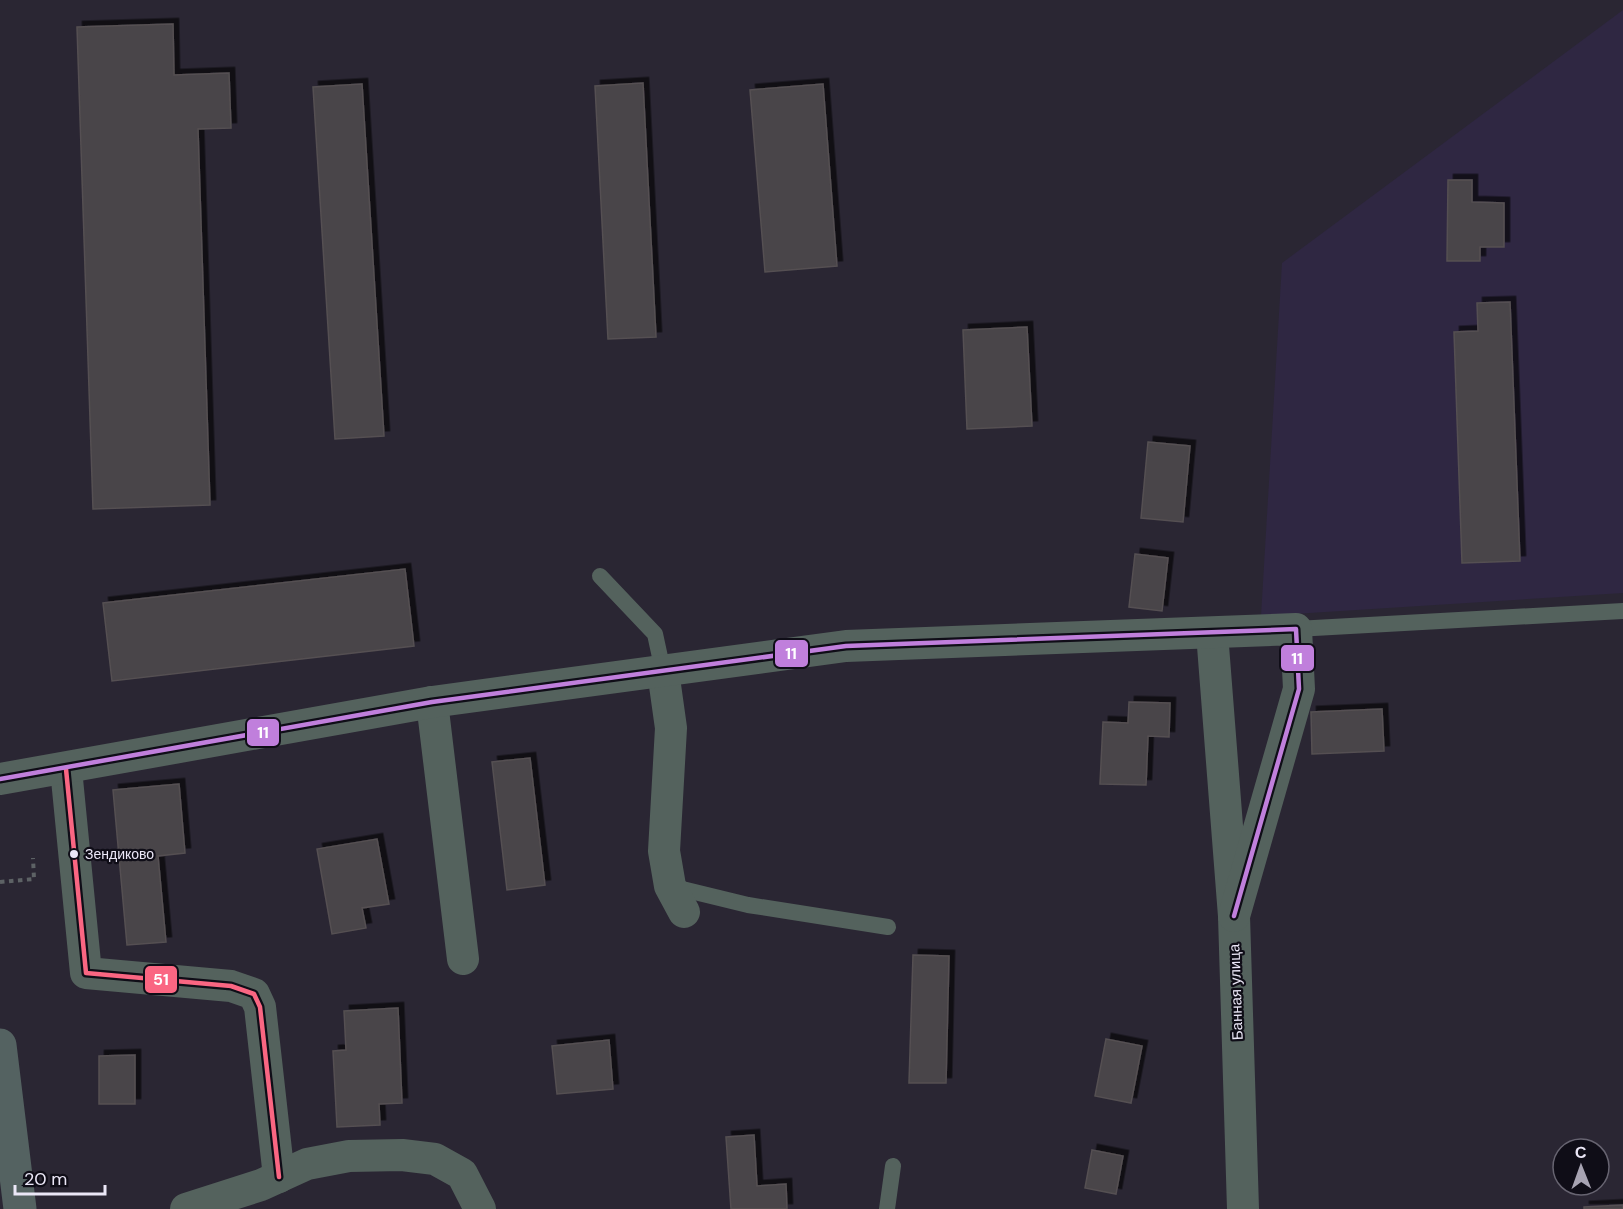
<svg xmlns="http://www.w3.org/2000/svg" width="1623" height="1209" viewBox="0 0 1623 1209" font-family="'DM Sans',sans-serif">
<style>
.built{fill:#2f2742}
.building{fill:#494448;stroke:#555052;stroke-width:1.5;filter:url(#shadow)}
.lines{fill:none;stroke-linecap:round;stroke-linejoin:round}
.path{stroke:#5d6265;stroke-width:4;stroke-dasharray:4.5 4.5;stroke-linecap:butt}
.lane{stroke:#54625d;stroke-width:16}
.street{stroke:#54625d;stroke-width:32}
.primary{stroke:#546261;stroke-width:33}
.bus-1-casing{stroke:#0f0d17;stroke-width:9}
.bus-2-casing{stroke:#0f0d17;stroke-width:9}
.bus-1{stroke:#fa6682;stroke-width:4.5}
.bus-2{stroke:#c07fdc;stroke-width:4.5}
.bus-dot{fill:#ebe7f7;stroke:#0f0d17;stroke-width:2}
.labels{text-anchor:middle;stroke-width:4.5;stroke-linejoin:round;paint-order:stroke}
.bus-label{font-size:14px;fill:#ebe7f7;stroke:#0f0d17;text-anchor:start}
.street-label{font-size:15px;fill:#ebe7f7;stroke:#0f0d17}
.line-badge{stroke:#0f0d17;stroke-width:2}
.badge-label{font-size:16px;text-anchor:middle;font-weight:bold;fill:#fff}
</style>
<defs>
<filter id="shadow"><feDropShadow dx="5.5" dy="-5.5" stdDeviation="0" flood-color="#0009"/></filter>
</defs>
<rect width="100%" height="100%" fill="#2a2633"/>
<path class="built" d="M1623,10V593L1261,616L1282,263Z"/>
<g class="building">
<path d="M173,24L174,75L229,73L231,128L198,129L210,505L93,509L77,27Z"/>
<path d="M643,83L656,337L608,339L595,86Z"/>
<path d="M362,84L384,436L335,439L313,87Z"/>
<path d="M823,84L837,266L765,272L750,90Z"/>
<path d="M1448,180H1472V202L1504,203V247H1480V261H1447Z"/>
<path d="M1510,302L1520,561L1462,563L1454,332L1478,331L1477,303Z"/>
<path d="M1027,327L1032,426L967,429L963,330Z"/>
<path d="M1148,442L1190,446L1183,522L1141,518Z"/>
<path d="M1135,554L1168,558L1162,611L1129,607Z"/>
<path d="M405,569L414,646L112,681L103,603Z"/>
<path d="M1129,702L1170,703L1169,737L1148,736L1146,785L1100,784L1103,722L1128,723Z"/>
<path d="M1382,709L1384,751L1312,754L1311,712Z"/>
<path d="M530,758L545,885L507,890L492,762Z"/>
<path d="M179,784L185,853L158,856L166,942L127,945L113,790Z"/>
<path d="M377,839L389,904L362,908L366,928L332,934L317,849Z"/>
<path d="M913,955L949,956L946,1083H909Z"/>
<path d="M398,1008L402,1103L379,1104L380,1125L337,1127L333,1051L346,1050L344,1011Z"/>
<path d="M1106,1039L1142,1046L1131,1103L1095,1096Z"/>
<path d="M609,1040L613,1089L557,1094L552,1046Z"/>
<path d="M135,1055V1104H99V1056Z"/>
<path d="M754,1135L757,1186L786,1184L787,1209H731L726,1137Z"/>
<path d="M1092,1150L1123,1156L1116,1194L1085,1188Z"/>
<path d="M1623,1205V1209H1584V1207Z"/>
</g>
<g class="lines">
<path class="path" d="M0,882L34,879L33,858"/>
<g class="lane">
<path d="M600,576L655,634L663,671"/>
<path d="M1296,629L1623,611"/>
<path d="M670,886L748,905L888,927"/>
<path d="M887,1209L893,1166"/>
</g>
<g class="street">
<path d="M1212,633L1234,916L1243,1209"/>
<path d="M663,671L671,728L664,851L670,886L684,912"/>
<path d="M432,702L463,959"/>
<path d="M66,769L86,973L231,986L254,994L260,1007L279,1177"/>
<path d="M0,779L432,702L846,646L1296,629L1299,689L1234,916"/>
<path d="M186,1209L261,1185L307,1164L349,1156L402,1155L435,1159L462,1174L480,1209"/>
</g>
<path class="primary" d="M0,1045L20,1209"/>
<g class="bus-1-casing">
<path id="bus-1" d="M66,769L86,973L231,986L254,994L260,1007L279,1177"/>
</g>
<g class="bus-2-casing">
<path id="bus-2" d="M0,779L432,702L846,646L1296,629L1299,689L1234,916"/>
</g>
<use href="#bus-1" class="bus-1"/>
<use href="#bus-2" class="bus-2"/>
</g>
<circle class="bus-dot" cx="74" cy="854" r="5"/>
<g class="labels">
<g class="bus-label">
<text x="85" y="859">Зендиково</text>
</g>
<g class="street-label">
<text transform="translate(1236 992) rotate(-92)" y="5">Банная улица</text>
</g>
</g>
<g class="line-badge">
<rect x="774" y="639" width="35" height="29" rx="6" fill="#c07fdc"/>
<rect x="1280" y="644" width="35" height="28" rx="6" fill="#c07fdc"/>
<rect x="246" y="718" width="34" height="29" rx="6" fill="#c07fdc"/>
<rect x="144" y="965" width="34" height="29" rx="6" fill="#fa6682"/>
</g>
<g class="badge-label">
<text x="791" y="659">11</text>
<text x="1297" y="664">11</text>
<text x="263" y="738">11</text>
<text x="161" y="985">51</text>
</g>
<g transform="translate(1581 1167) rotate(359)"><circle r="28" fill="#0f0d17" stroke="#676471" stroke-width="1.5"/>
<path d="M0-4.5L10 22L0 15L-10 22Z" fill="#a7a3b2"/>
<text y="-9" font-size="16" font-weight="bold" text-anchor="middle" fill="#ebe7f7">С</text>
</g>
<path d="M15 1185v9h90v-9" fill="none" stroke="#ebe7f7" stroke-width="3"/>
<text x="24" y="1185" font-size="18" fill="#ebe7f7" stroke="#0f0d17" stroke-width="4.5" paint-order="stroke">20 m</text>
</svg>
